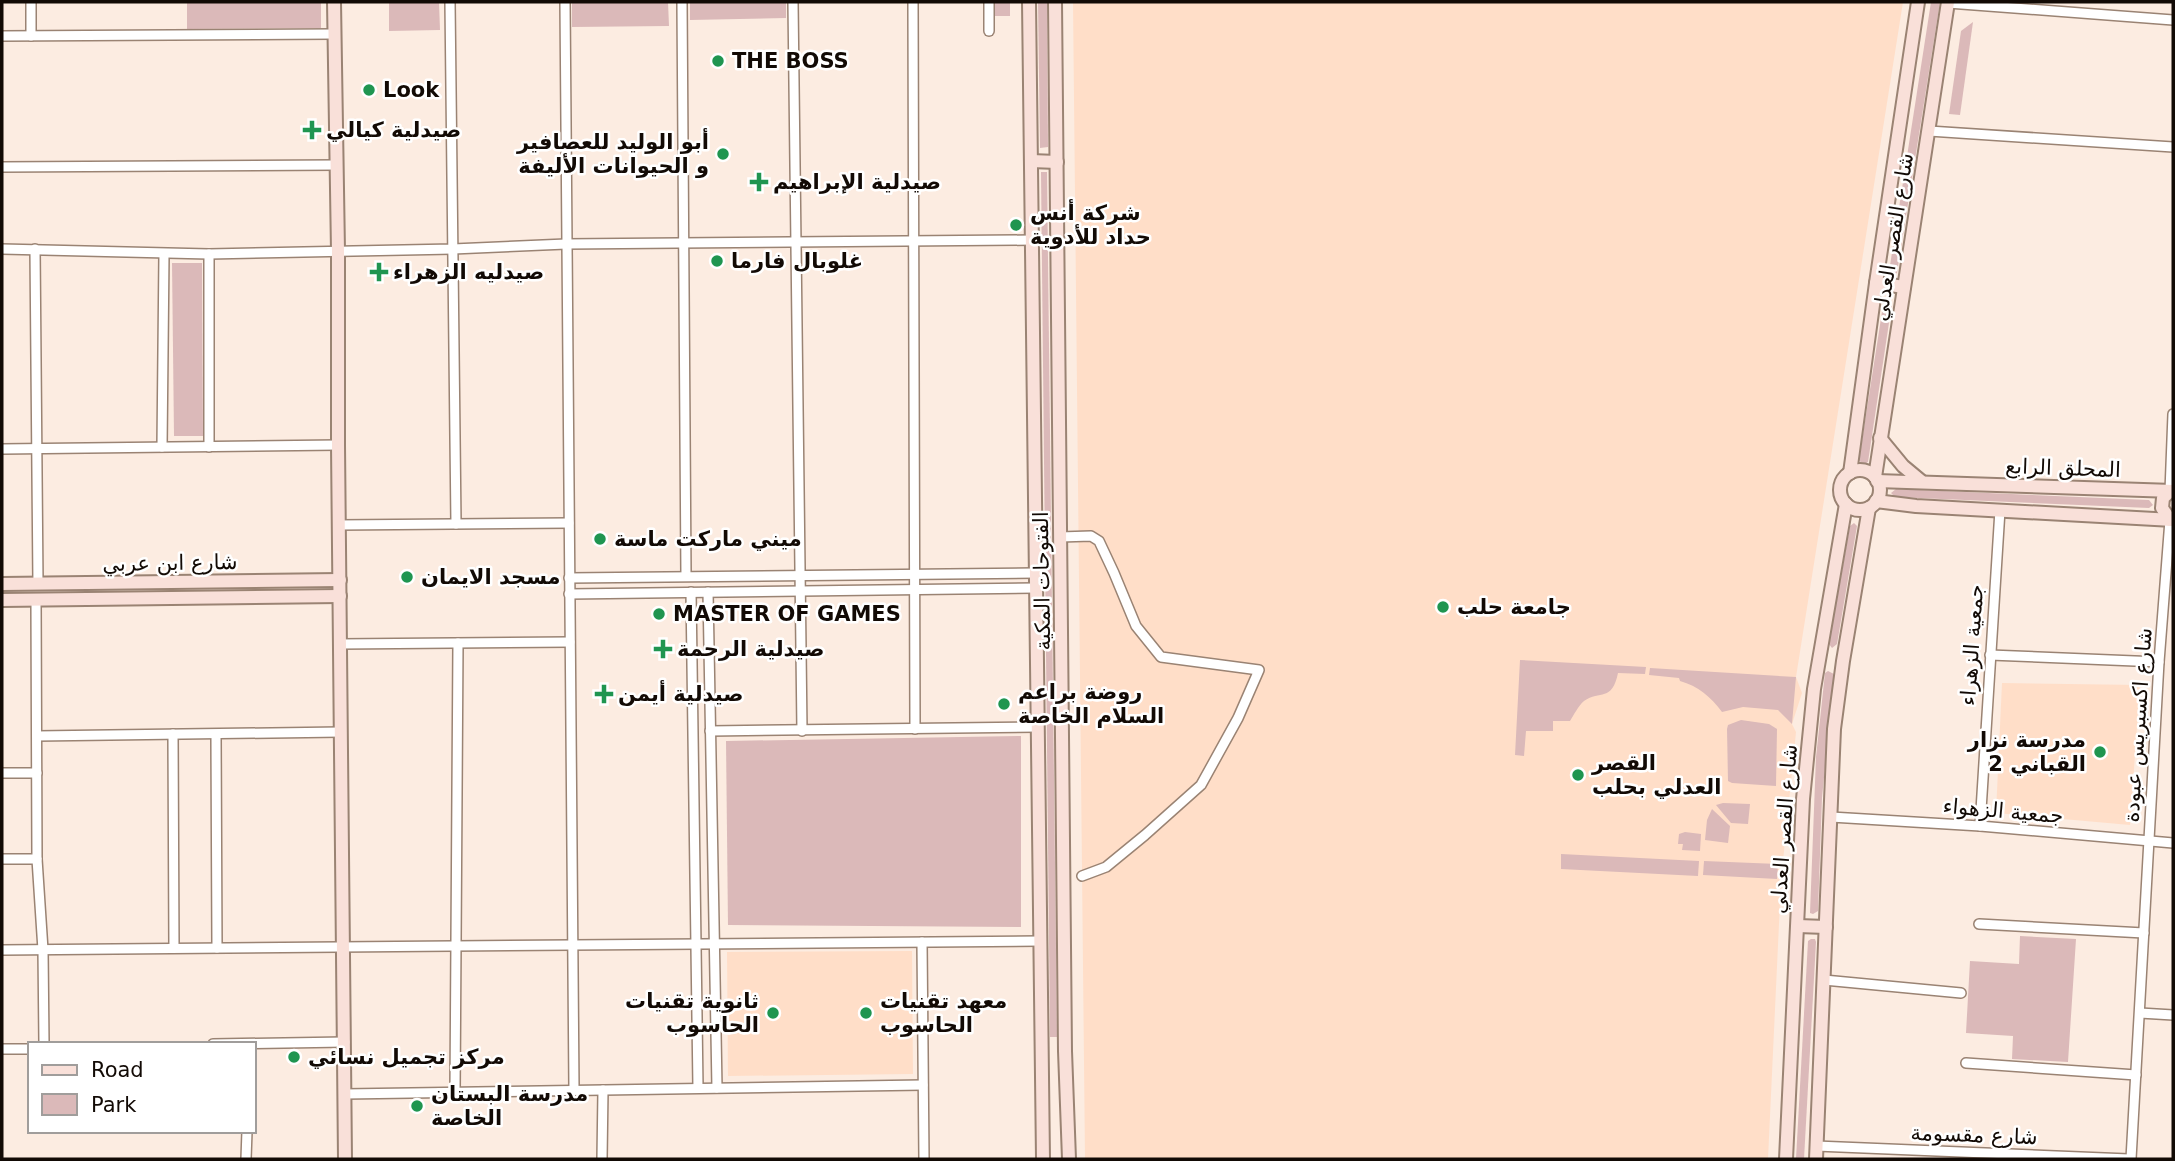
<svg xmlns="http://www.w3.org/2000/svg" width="2175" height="1161" viewBox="0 0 2175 1161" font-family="'DejaVu Sans','Noto Naskh Arabic',sans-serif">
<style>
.built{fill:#ffdec8}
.green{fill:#dbb9b9}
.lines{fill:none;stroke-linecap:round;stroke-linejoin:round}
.street-casing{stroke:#9a8373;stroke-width:12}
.secondary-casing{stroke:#9a8373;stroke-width:16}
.street{stroke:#fff;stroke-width:9}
.secondary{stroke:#f9e0d9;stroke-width:12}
.poi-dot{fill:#1f9550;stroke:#fff;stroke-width:2.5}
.labels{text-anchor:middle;stroke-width:5;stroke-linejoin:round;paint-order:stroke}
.poi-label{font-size:21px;font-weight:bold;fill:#120a05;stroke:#fff;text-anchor:start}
.street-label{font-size:21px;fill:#120a05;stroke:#fff}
</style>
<rect width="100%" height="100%" fill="#fcece1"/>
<g class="built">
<path d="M1073,2H1903L1796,677L1802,693L1792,724L1796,732L1781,881L1768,1159H1085Z"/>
<path d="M2002,683L2140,685L2130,825L1996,813Z"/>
<path d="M912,951L913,1074L728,1076L727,952Z"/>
</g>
<g class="green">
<path d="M187,2H321V28L187,29Z"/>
<path d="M389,2H439L440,30L389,31Z"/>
<path d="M572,2H668L669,26L572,27Z"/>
<path d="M690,2H786V18L690,20Z"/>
<rect x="995" y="2" width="15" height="14"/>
<path d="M1038,2H1047L1048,147L1040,148Z"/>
<path d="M1931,2H1940L1897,273L1892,275L1889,272Z"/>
<path d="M1973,22L1960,115L1949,114L1961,31Z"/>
<path d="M1041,172H1047L1057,1037H1050Z"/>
<path d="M172,263H202L203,436H174Z"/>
<path d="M1889,298L1892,303L1868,462L1863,465L1859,460L1884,299Z"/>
<path d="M1896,489L2149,500L2153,505L2149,508L1895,497L1891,493Z"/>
<path d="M1854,523L1857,526L1837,644L1832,648L1829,644L1850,526Z"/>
<path d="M1520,660L1646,667L1645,674L1618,673C1612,702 1600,690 1584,701C1578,706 1574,715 1570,721H1553V731H1526L1524,756L1515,755Z"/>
<path d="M1650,668L1796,677L1792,724L1778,710L1743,707L1722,712C1711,697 1698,686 1680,681L1679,678L1649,675Z"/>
<path d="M1828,671L1834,674L1822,798L1818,911L1813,914L1810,913L1816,757L1825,673Z"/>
<path d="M1741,720L1769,724L1777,729L1776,786L1732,783L1728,781L1727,729L1728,725Z"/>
<path d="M1021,736V927L728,925L726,741Z"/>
<path d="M1723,803L1750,804L1748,824L1731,823L1716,805Z"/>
<path d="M1712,809L1730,826L1728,843L1705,840L1707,820Z"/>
<path d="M1685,832L1701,834L1700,851L1682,850L1683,844H1678L1679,834Z"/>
<path d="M1561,854L1699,861L1698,876L1561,869Z"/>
<path d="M1704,861L1778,864L1777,879L1703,875Z"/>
<path d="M2020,936L2076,939L2068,1062L2012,1059L2013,1036L1966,1033L1970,961L2019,964Z"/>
<path d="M1811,939H1815L1816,942L1804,1159H1796L1808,941Z"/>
</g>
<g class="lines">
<g class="street-casing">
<g id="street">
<path d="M31,2V36"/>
<path d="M450,2L456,524"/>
<path d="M565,2L574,1090"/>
<path d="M682,2L686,576"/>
<path d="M793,2L802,731"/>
<path d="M913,2L915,729"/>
<path d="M1948,3L2173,20"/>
<path d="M989,31V2"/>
<path d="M2,36L334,34"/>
<path d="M1929,131L2173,147"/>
<path d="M2,167L337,165"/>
<path d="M2,249L209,254L453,249L566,244L1032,240"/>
<path d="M35,249L38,584"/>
<path d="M162,447L164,254"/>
<path d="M209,447V254"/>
<path d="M2,449L338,445"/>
<path d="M2170,491L2173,414"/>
<path d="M339,525L569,523"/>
<path d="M1060,537L1091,536L1099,541L1114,573L1136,626L1161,657L1259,670L1238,718L1201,785L1145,835L1106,867L1082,876"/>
<path d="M569,578L1035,573"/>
<path d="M691,592L698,1088"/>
<path d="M708,592L717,1088"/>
<path d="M569,594L1035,588"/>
<path d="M36,600L37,859L43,950L44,1044"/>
<path d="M340,644L570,642"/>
<path d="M1990,655L2159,662"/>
<path d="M710,731L1037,727"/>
<path d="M173,734L174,948"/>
<path d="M216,735L217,948"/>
<path d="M37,736L341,732"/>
<path d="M2,773H37"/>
<path d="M1831,817L1980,826L2173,843"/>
<path d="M1980,826L2000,510"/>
<path d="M2,859H37"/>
<path d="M1979,924L2144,933"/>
<path d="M922,942L924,1159"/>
<path d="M2,950L1040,941"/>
<path d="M1824,980L1961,993"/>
<path d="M2140,1013L2173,1015"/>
<path d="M213,1044L345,1042"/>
<path d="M2,1049H30"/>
<path d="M1966,1063L2136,1075"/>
<path d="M455,1092L458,643"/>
<path d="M345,1094L923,1085"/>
<path d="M1816,1146L2129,1159"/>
<path d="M246,1159L247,1131"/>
<path d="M602,1159L603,1090"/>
<path d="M2131,1159L2159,662L2170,520"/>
</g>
</g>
<g class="secondary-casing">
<g id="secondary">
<path d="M334,2L338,251V445L345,1159"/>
<path d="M1029,2L1043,1159"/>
<path d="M1055,2L1065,1051L1069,1159"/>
<path d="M1031,161L1057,162"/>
<path d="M1876,283L1904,287"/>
<path d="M1880,438L1903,466L1921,481"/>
<circle cx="1860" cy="490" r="20"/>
<path d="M1850,473L1876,283L1918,2"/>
<path d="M1875,477L1948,2"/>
<path d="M1877,481L2173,491"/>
<path d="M2170,491L2163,498L2162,508L2170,520"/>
<path d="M1876,501L1916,506L2173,520"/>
<path d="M2,584L340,580"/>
<path d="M2,600L340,596"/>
<path d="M1798,926L1826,927"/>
<path d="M1786,1159L1803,799L1814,689L1846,504"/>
<path d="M1816,1159L1834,729L1843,661L1869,508"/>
</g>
</g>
<use href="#street" class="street"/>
<use href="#secondary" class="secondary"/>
</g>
<g class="poi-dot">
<circle cx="718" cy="61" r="7"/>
<circle cx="369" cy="90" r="7"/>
<path d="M308.5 119.5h7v7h7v7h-7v7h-7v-7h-7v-7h7z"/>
<circle cx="723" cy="154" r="7"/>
<path d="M755.5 171.5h7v7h7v7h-7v7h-7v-7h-7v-7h7z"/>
<circle cx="1016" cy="225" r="7"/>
<circle cx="717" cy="261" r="7"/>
<path d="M375.5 261.5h7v7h7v7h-7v7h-7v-7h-7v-7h7z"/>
<circle cx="600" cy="539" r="7"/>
<circle cx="407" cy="577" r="7"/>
<circle cx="1443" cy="607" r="7"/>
<circle cx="659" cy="614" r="7"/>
<path d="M659.5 638.5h7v7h7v7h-7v7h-7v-7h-7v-7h7z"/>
<path d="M600.5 683.5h7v7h7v7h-7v7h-7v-7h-7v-7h7z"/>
<circle cx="1004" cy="704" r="7"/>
<circle cx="2100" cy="752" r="7"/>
<circle cx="1578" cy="775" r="7"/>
<circle cx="773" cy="1013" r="7"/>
<circle cx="866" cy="1013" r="7"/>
<circle cx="294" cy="1057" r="7"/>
<circle cx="417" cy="1106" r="7"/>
</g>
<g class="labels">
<g class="poi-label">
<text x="732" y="68">THE BOSS</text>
<text x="383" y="97">Look</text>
<text x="326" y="137">صيدلية كيالي</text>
<text x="709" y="149" text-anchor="end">أبو الوليد للعصافير<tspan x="709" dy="24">و الحيوانات الأليفة</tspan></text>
<text x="773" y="189">صيدلية الإبراهيم</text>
<text x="1030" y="220">شركة أنس<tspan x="1030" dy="24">حداد للأدوية</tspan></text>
<text x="731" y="268">غلوبال فارما</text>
<text x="393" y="279">صيدليه الزهراء</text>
<text x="614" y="546">ميني ماركت ماسة</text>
<text x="421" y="584">مسجد الايمان</text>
<text x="1457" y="614">جامعة حلب</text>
<text x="673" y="621">MASTER OF GAMES</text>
<text x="677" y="656">صيدلية الرحمة</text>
<text x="1018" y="699">روضة براعم<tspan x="1018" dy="24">السلام الخاصة</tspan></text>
<text x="618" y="701">صيدلية أيمن</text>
<text x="2086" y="747" text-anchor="end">مدرسة نزار<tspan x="2086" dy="24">القباني 2</tspan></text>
<text x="1592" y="770">القصر<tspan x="1592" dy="24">العدلي بحلب</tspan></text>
<text x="759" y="1008" text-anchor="end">ثانوية تقنيات<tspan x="759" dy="24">الحاسوب</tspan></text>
<text x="880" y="1008">معهد تقنيات<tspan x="880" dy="24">الحاسوب</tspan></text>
<text x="308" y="1064">مركز تجميل نسائي</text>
<text x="431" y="1101">مدرسة البستان<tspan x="431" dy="24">الخاصة</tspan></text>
</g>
<g class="street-label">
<text transform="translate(1893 237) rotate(-81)" y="7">شارع القصر العدلي</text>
<text transform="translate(2063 468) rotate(2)" y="7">المحلق الرابع</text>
<text transform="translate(170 563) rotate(-1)" y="7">شارع ابن عربي</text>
<text transform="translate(1042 581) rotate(-91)" y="7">الفتوحات المكية</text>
<text transform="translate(1972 645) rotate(-86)" y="7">جمعية الزهراء</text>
<text transform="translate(2138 725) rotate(-86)" y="7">شارع اكسبريس عبودة</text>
<text transform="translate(2003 811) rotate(5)" y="7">جمعية الزهواء</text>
<text transform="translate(1784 829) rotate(-86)" y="7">شارع القصر العدلي</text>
<text transform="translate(1974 1135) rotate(2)" y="7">شارع مقسومة</text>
</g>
</g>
<rect width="2175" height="1161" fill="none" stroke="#120a05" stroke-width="7"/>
<rect x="28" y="1042" width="228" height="91" fill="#ffffff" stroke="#a09d9b" stroke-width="2"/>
<rect x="42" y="1065" width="35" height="10" fill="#f9e0d9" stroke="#a09d9b" stroke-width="2"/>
<text x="91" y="1077" font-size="21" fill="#120a05">Road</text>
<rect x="42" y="1094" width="35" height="21" fill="#dbb9b9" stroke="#a09d9b" stroke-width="2"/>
<text x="91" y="1112" font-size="21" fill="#120a05">Park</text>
</svg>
